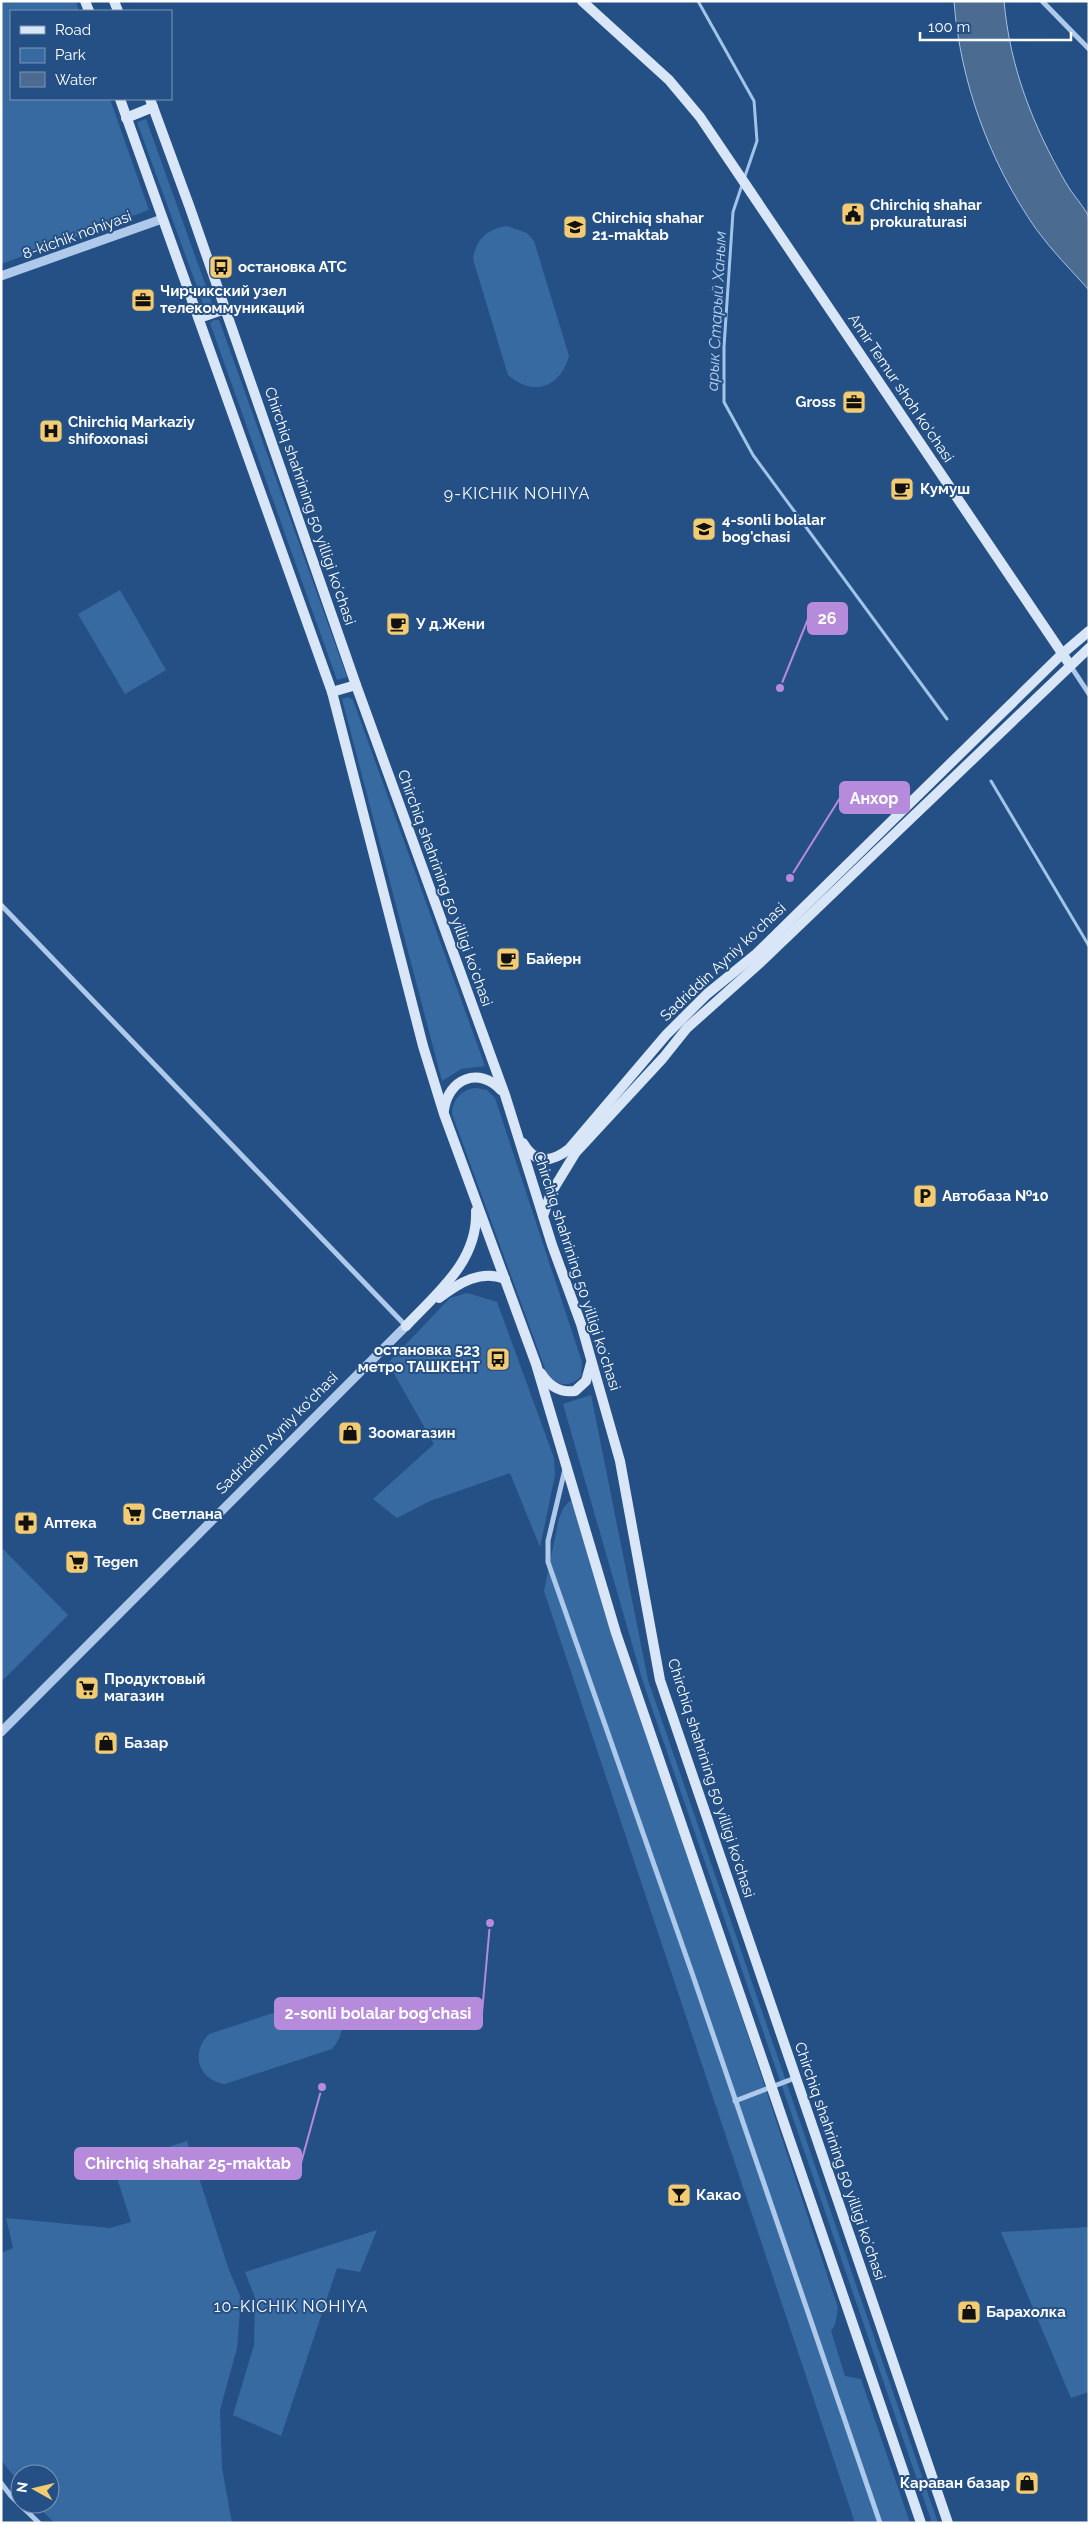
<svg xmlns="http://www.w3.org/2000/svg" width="1090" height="2524" viewBox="0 0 1090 2524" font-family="Raleway,sans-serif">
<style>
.green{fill:#386aa2}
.water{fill:#4b6b91;stroke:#a2c4e9}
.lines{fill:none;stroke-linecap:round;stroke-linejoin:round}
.stream{stroke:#a2c4e9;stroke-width:3}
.minor{stroke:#aec9e9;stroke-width:5}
.tertiary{stroke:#aec9e9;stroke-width:9}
.secondary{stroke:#d9e6f7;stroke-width:10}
.labels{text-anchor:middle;stroke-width:4;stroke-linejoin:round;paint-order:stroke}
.poi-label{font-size:15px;font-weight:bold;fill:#fff;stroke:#245086;text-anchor:start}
.street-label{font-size:15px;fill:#fff;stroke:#245086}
.water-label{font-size:16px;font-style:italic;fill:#bad3f0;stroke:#245086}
.neighbourhood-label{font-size:16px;letter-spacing:1px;fill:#fff;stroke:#245086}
.leader{fill:none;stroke:#b68bdc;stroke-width:2}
.callout-dot{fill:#b68bdc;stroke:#245086;stroke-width:2}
.callout{fill:#b68bdc;stroke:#b68bdc;stroke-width:2}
.callout-label{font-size:16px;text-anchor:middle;font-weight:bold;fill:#fff}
</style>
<rect width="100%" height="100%" fill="#245086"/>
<g class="green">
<path d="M1,1H76L79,11H11V99H110L149,210L1,264Z"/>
<path d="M146,119L213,306L205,309L137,122Z"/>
<path d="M507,226L527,233L534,241L569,356C560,388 533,397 508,375L473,259C476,239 487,229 507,226Z"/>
<path d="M214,320H219L347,677L337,680L210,323Z"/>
<path d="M120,590L166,670L125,694L78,614Z"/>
<path d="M348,697L353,700L485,1066L461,1069L442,1081L342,699Z"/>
<path d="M476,1088L487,1090L495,1098L582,1362L581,1376C570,1389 557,1385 547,1374L452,1114C452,1100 462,1089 476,1088Z"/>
<path d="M467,1293L497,1302L554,1458L555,1475L540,1547L510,1473L430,1501L397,1518L373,1499L434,1444L388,1363L450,1298Z"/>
<path d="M591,1395L648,1680L938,2523H932L643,1682L563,1404Z"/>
<path d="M571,1500L838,2308L835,2325L831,2331L845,2376L861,2379L910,2523H855L544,1591L559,1518L564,1507Z"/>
<path d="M1,1547L68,1615L1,1682Z"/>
<path d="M316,1999C342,2003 350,2029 332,2049L225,2084C198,2080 190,2053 209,2034Z"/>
<path d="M187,2141L229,2270L241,2298L237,2348L220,2410L222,2468L232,2523H55L35,2504H50V2474H20V2484L1,2460V2253L13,2248L6,2218L110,2228L131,2222L113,2165Z"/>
<path d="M1089,2227V2392L1071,2398L1001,2232Z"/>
<path d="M377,2230L360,2272L337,2268L281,2436L233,2415L254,2345L255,2298L245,2272Z"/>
</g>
<path class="water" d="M954,1H1004C1010,68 1033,126 1066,183C1072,194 1082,204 1088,215C1090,223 1089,277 1089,290C1071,270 1052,251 1036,229C990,163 960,82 954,1Z"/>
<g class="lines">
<g class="stream">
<path d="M698,1L754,101L757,141L744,179"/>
<path d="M742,185L733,212L724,347V402L753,455L947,719"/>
<path d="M991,781L1089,946"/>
</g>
<g class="minor">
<path d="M1042,1L1089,49"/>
<path d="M1070,665L1089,694"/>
<path d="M1,905L406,1326"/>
<path d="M565,1469L548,1541V1562L692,1973L880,2523"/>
<path d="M735,2101L795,2078"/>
<path d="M1,2483L11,2496L39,2523"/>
</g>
<g class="tertiary">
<path d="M1,276L162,219"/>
<path d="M1,1732L406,1326"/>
</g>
<g class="secondary">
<path d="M85,1L89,11"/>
<path d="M114,1L118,11"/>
<path d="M582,1L669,80L700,117L1070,665"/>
<path d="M120,99L332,692L423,1046L444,1114L536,1364L616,1633L921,2523"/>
<path d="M150,99L190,208L356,685L505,1095L552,1245L581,1324L620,1461L660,1680L948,2523"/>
<path d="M126,118L153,107"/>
<path d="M199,318L225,309"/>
<path d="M332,692L356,685"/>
<path d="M444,1110C448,1079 479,1066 501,1090"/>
<path d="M523,1143C535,1164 551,1163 569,1149L666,1035L707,994L755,955L1062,654L1089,631"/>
<path d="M543,1216L551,1193L576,1152L663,1058L687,1028L761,962L1089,648"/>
<path d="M439,1298C459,1283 481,1269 505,1279"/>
<path d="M406,1326C438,1292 478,1261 476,1211"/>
<path d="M541,1373C549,1386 560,1393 575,1391L586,1381L591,1363"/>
</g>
</g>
<defs>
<g id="civic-square" transform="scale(1.25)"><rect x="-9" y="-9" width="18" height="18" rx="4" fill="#f3cc72" stroke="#245086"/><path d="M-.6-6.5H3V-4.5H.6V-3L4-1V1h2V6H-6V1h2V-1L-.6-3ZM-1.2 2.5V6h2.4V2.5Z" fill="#111"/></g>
<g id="school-square" transform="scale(1.25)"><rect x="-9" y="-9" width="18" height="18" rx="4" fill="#f3cc72" stroke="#245086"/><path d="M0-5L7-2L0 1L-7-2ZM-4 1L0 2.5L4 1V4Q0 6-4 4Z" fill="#111"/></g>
<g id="bus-square" transform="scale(1.25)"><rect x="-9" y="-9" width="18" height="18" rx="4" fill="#f3cc72" stroke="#245086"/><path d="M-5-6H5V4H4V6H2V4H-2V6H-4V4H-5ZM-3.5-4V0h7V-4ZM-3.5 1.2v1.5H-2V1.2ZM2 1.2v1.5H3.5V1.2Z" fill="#111"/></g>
<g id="office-square" transform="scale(1.25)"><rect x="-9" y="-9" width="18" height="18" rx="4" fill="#f3cc72" stroke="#245086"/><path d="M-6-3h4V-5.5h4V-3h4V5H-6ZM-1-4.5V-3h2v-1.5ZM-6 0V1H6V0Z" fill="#111"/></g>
<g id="hospital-square" transform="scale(1.25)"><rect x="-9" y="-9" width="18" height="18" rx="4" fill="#f3cc72" stroke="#245086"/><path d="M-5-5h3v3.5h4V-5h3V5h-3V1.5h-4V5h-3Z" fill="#111"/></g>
<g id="cafe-square" transform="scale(1.25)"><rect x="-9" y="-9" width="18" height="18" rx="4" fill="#f3cc72" stroke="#245086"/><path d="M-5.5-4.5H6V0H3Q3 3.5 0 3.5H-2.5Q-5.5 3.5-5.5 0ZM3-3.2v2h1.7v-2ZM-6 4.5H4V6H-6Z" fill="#111"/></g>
<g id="parking-square" transform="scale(1.25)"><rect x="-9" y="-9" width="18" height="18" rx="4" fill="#f3cc72" stroke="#245086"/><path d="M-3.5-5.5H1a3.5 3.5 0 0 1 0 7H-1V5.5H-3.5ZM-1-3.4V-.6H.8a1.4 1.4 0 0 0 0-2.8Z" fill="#111"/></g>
<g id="shop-square" transform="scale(1.25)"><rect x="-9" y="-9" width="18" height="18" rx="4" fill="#f3cc72" stroke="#245086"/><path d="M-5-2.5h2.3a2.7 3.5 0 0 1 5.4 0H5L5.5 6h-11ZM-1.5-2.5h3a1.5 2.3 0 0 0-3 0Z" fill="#111"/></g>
<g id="supermarket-square" transform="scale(1.25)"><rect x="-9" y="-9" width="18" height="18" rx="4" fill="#f3cc72" stroke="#245086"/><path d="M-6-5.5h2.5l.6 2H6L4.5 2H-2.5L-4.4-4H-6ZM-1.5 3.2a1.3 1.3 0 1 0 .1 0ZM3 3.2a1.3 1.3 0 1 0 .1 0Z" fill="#111"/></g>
<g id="pharmacy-square" transform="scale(1.25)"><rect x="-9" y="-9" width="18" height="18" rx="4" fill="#f3cc72" stroke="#245086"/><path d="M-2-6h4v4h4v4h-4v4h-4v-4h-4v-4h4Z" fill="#111"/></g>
<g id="bar-square" transform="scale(1.25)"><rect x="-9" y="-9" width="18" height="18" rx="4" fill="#f3cc72" stroke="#245086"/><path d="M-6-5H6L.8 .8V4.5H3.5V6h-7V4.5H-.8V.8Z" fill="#111"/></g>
</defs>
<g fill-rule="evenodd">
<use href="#civic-square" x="853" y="214"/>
<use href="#school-square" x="575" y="227"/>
<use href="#bus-square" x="221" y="267"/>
<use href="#office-square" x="143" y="300"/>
<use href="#office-square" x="854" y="402"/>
<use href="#hospital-square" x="51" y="431"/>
<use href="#cafe-square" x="902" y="489"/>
<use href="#school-square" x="704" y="529"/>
<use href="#cafe-square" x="398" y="624"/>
<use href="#cafe-square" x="508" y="959"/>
<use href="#parking-square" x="925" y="1196"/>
<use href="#bus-square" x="498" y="1359"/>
<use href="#shop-square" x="350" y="1433"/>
<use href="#supermarket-square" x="134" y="1514"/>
<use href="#pharmacy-square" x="26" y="1523"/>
<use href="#supermarket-square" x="77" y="1562"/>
<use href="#supermarket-square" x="87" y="1688"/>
<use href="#shop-square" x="106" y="1743"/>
<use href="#bar-square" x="679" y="2195"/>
<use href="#shop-square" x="969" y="2312"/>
<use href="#shop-square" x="1027" y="2483"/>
</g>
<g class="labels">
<g class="poi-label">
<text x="870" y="210">Chirchiq shahar<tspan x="870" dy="17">prokuraturasi</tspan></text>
<text x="592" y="223">Chirchiq shahar<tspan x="592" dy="17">21-maktab</tspan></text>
<text x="238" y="272">остановка АТС</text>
<text x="160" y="296">Чирчикский узел<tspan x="160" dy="17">телекоммуникаций</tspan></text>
<text x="836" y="407" text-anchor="end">Gross</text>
<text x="68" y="427">Chirchiq Markaziy<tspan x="68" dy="17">shifoxonasi</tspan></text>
<text x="920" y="494">Кумуш</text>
<text x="722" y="525">4-sonli bolalar<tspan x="722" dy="17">bog'chasi</tspan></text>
<text x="416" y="629">У д.Жени</text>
<text x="526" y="964">Байерн</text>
<text x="942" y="1201">Автобаза №10</text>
<text x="480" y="1355" text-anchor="end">остановка 523<tspan x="480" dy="17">метро ТАШКЕНТ</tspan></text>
<text x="368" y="1438">Зоомагазин</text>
<text x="152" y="1519">Светлана</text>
<text x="44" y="1528">Аптека</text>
<text x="94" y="1567">Tegen</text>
<text x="104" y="1684">Продуктовый<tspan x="104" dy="17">магазин</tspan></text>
<text x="124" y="1748">Базар</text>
<text x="696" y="2200">Какао</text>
<text x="986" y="2317">Барахолка</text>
<text x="1010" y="2488" text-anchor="end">Караван базар</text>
</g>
<g class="street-label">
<text transform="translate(77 235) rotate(-20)" y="5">8-kichik nohiyasi</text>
<text transform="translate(901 388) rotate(56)" y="5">Amir Temur shoh ko‘chasi</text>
<text transform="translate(310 506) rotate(71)" y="5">Chirchiq shahrining 50 yilligi koʻchasi</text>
<text transform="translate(445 888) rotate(70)" y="5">Chirchiq shahrining 50 yilligi koʻchasi</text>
<text transform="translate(723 962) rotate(-43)" y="5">Sadriddin Ayniy ko‘chasi</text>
<text transform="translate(577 1271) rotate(72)" y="5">Chirchiq shahrining 50 yilligi koʻchasi</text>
<text transform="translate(277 1433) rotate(-45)" y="5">Sadriddin Ayniy ko‘chasi</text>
<text transform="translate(711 1778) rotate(72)" y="5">Chirchiq shahrining 50 yilligi koʻchasi</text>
<text transform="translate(840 2161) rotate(71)" y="5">Chirchiq shahrining 50 yilligi koʻchasi</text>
</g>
<g class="water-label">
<text transform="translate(716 311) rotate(-87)" y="6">арык Старый Ханым</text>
</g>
<g class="neighbourhood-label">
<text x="517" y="499">9-KICHIK NOHIYA</text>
<text x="291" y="2312">10-KICHIK NOHIYA</text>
</g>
</g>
<path class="leader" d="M780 688L808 619M790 878L840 798M490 1923L482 2013M322 2087L301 2163"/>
<g class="callout-dot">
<circle cx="780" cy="688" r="5"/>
<circle cx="790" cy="878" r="5"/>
<circle cx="490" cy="1923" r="5"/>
<circle cx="322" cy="2087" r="5"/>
</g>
<g class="callout">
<rect x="808" y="603" width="39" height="31" rx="5"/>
<rect x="840" y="782" width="69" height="31" rx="5"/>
<rect x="275" y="1998" width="207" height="31" rx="5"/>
<rect x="75" y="2148" width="226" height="31" rx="5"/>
</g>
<g class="callout-label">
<text x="827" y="624">26</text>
<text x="874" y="804">Анхор</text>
<text x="378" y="2019">2-sonli bolalar bog'chasi</text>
<text x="188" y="2169">Chirchiq shahar 25-maktab</text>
</g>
<rect width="1090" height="2524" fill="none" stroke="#ffffff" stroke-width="5"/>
<rect x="10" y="10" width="162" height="90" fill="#245086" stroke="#7c96b6"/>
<rect x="20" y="26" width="25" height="8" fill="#d9e6f7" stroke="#7c96b6"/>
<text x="55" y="35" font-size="15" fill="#ffffff">Road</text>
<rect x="20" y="48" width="25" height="15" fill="#386aa2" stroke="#7c96b6"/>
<text x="55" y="60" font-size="15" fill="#ffffff">Park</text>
<rect x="20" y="72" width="25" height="15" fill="#4b6b91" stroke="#7c96b6"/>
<text x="55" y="85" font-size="15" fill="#ffffff">Water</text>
<g transform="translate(35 2489) rotate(278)"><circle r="24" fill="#245086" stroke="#7c96b6"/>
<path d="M0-4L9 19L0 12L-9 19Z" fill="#f3cc72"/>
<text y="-8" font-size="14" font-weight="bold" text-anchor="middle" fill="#ffffff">N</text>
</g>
<path d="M920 32v8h151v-8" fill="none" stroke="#ffffff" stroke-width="2.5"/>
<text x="928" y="32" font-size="15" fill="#ffffff" stroke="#245086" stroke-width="4" paint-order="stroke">100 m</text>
</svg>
